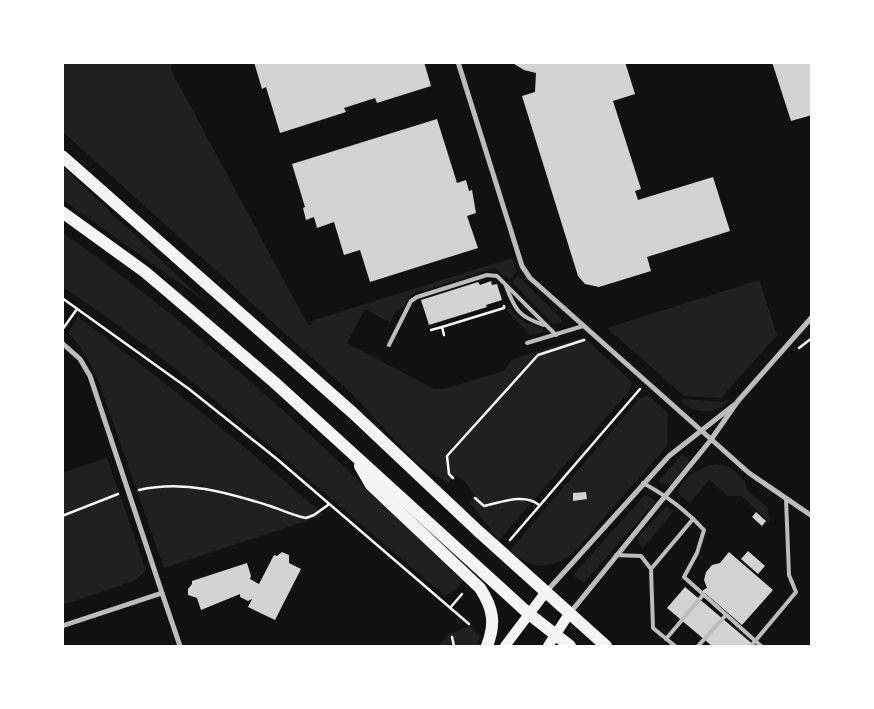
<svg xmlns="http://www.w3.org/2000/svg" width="874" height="709" viewBox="0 0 874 709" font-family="Merriweather,serif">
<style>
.green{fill:#202020}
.building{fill:#d3d3d3}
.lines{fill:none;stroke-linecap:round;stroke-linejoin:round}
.path{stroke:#f5f5f5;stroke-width:2.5}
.service{stroke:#bcbcbc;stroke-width:4}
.minor{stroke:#bcbcbc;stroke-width:5}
.secondary{stroke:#f5f5f5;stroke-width:10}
.primary{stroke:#f5f5f5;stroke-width:12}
</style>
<rect width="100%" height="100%" fill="#111"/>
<g class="green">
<path d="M63,63H172L171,70L308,325L312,324L311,321L512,258L517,272L509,279L495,268L410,295L405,306L396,311L385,333L389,322L365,309L347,343L434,389H444L503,371L513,359L584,337L632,382L630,390L499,540L470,503L476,496C469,489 466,479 455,476L448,483L414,461L352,394L63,132Z"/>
<path d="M63,167L187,285L206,302L63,200Z"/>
<path d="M62,232C206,334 338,457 463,582C457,588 454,593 445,595L437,589C314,486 197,376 63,287Z"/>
<path d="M518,276L561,318V323L553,324L512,282Z"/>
<path d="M759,280L777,335L721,398L684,396L607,328Z"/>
<path d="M509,308L525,323L543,328L544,332L530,335L506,310Z"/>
<path d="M78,317C163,380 244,445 324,515L164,568L98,380C90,362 82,347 68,333Z"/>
<path d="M647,395L668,413L667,446L572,554C549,570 530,570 510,550L639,399Z"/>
<path d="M683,399L723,402L725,399L728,402C713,415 696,414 680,401Z"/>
<path d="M682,455L688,457L689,463L670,485L660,483L659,480Z"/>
<path d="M107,458L146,570L136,580L63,605L62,473Z"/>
<path d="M717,464L729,467L736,473L745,481L747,490L768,508L769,522L742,496H728L709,480L690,503L679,495C677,479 704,465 717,464Z"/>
<path d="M645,495L656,501L584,583L573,575Z"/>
<path d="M666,507L674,511L643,548L639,544L637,538Z"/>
<path d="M471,626L480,636L477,646H439L448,634Z"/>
</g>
<g class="building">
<path d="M254,62H424L431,86L377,103L375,98L344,108L346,112L280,133L266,87L262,89Z"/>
<path d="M511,62H625L635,94L613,101L641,189L635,191L638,200L713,177L730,231L647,257L651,271L599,287L585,284L578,276L522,96L535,92L536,73L524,70Z"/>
<path d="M772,62H812V115L791,121Z"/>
<path d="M437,119L457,183L466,180L469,191L472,190L476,213L467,216L478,248L370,282L360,250L344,255L334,222L317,228L314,217L306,220L303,208L305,207L292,164Z"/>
<path d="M491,281L492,285L497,284L502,300L486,305L487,307L429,325L421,300L478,282L480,285Z"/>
<path d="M586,492L587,499L573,501V493Z"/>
<path d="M756,512L766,521L762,526L752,517Z"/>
<path d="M748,551L765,566L758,574L741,559Z"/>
<path d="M282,552L289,555V563L301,569L275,620L248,607L252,599L248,601L240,597V594L201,610L197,598L188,595V589L192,584V581L247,563L251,576L250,579L259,584L274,555L277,556Z"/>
<path d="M729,552L773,590L742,625L705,593L703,595V590L707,588L704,580L706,572L712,565L720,563Z"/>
<path d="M685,587L755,646H712L667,608Z"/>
</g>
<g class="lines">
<g class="path">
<path d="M62,298L189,389L277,459L469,624"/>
<path d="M62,330L77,309"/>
<path d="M431,330L442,327"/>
<path d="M444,335L442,327L504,308V306"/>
<path d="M799,348L812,338"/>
<path d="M453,478L449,474L447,456L538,355L584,340"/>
<path d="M139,490C184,480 226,492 270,506C282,510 294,516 306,518L314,515L328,505"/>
<path d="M475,498L484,506C501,502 525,493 539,505"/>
<path d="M62,516L118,494"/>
<path d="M510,540L640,389"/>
<path d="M450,608L462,594"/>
<path d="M452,637L454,646"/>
</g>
<g class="service">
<path d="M506,286C515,310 519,317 544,325"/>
<path d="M527,343L583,326"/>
<path d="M389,345L411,301L417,297L487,275L497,276L556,335"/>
<path d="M643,483C667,496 686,510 704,530L697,553L684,577L761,646"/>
<path d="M616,555L641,556L651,569L653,628L675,646"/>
<path d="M651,569L693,519"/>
<path d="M666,639L703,595"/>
<path d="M698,646L726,615"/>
<path d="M751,646L796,592L789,575L786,499"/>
</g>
<g class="minor">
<path d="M458,62L522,266L530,278L749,473L812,516"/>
<path d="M62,343L80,359L90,376L162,593"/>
<path d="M546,592L669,456L734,405"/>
<path d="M570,613L710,441L738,401L812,317"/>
<path d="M62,626L162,593L180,646"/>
</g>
<g class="secondary">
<path d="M505,646L545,593"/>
<path d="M548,646L569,614"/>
</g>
<g class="primary">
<path d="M62,156L353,413L477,530L606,646"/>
<path d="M62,212L145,272L191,311L274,382L529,614L570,646"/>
<path d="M360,466L371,485L480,588C493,608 496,623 487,646"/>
</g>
</g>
<rect width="874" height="709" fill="none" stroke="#ffffff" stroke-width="128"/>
</svg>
